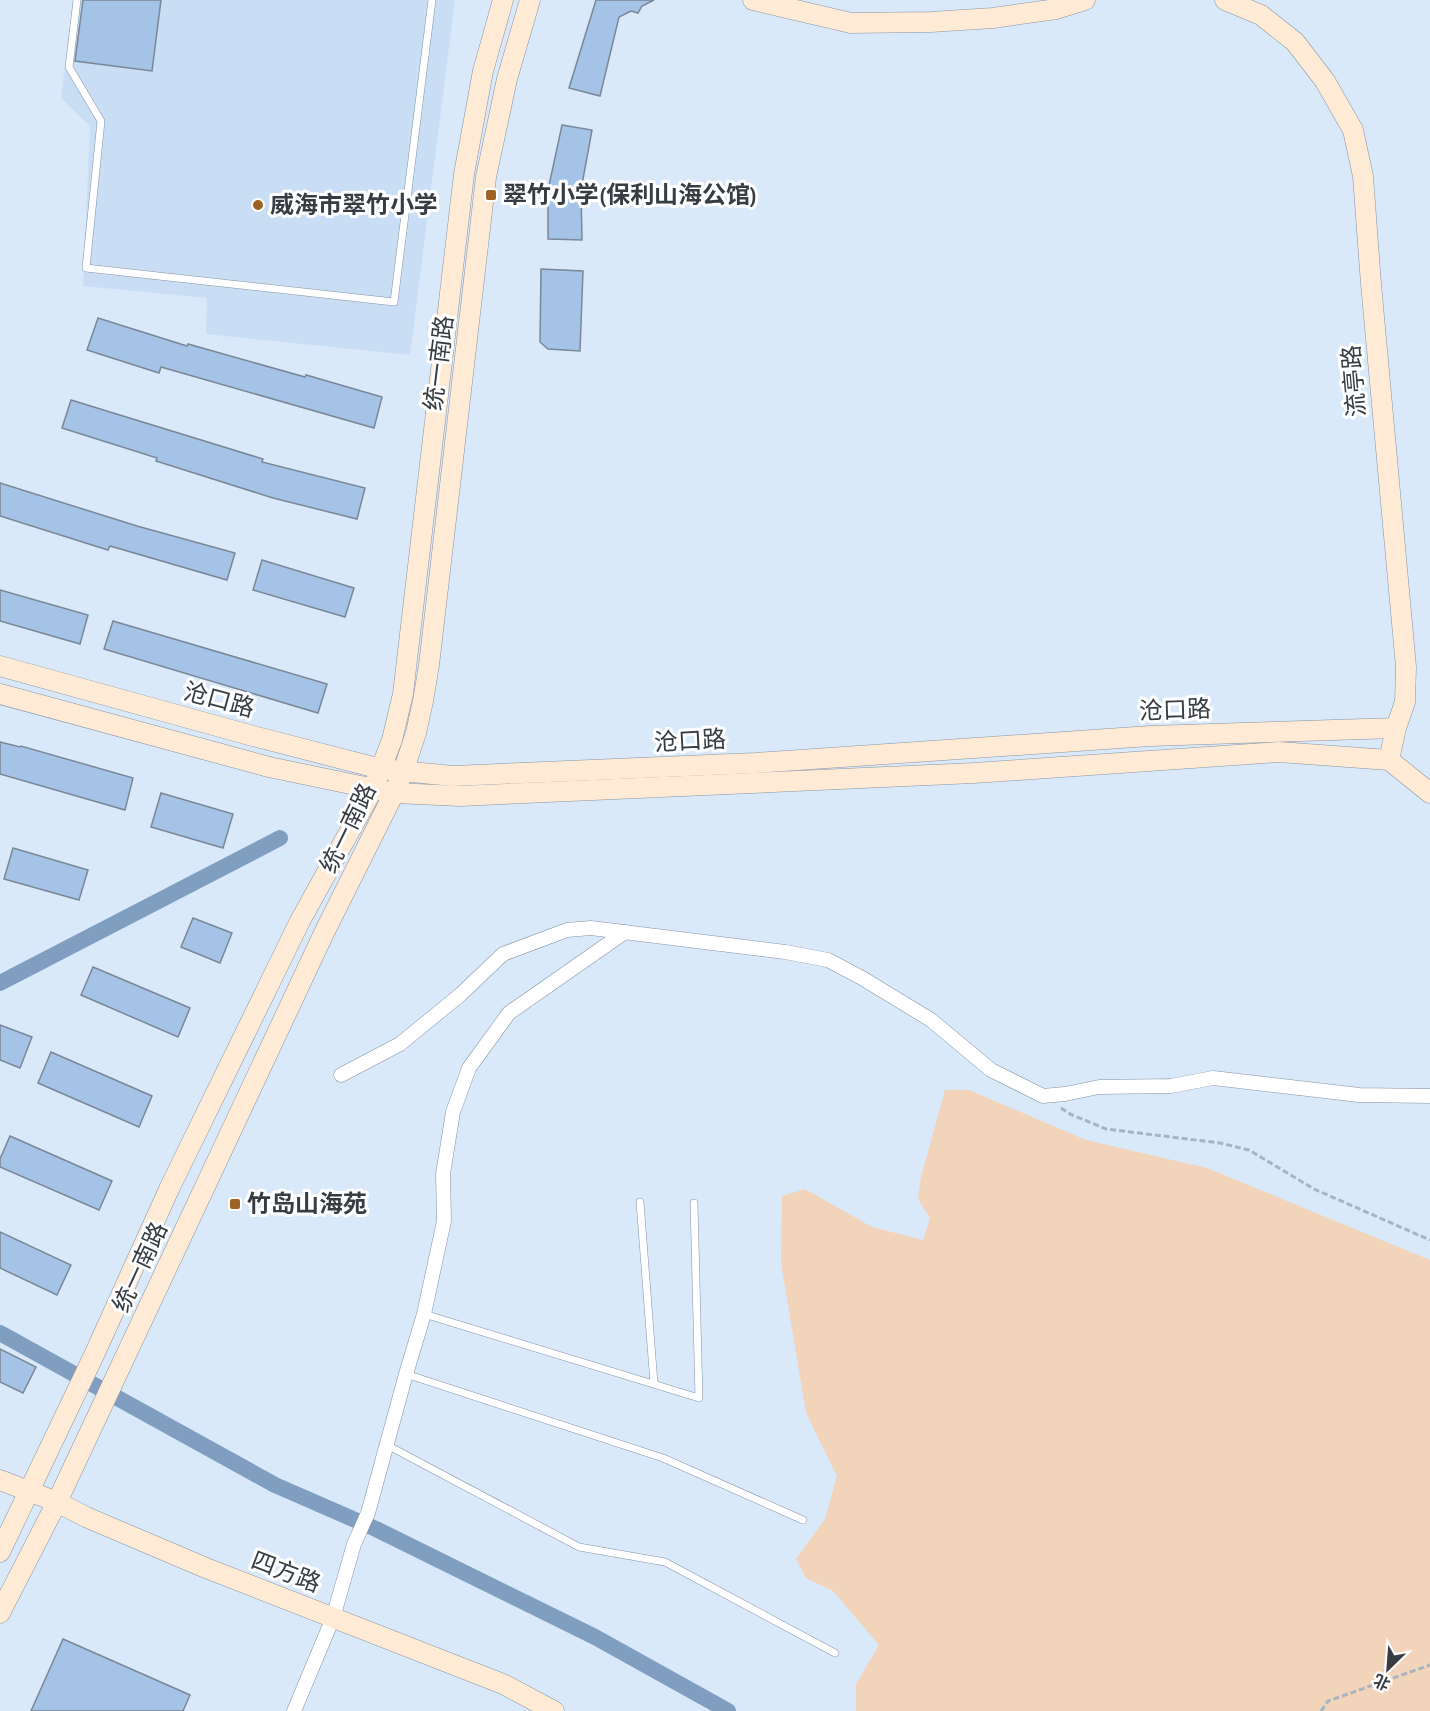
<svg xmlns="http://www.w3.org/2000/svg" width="1430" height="1711" viewBox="0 0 1430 1711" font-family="'Alegreya Sans','Noto Sans SC',sans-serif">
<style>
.built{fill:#c9ddf4}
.green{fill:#f1d4ba}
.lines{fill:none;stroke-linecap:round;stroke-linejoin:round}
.canal{stroke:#7f9ec0;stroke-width:16}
.building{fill:#a4c3e6;stroke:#7a8796;stroke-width:1.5}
.lane-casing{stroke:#8592a2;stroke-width:8}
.street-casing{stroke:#8592a2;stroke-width:15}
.secondary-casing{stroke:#8592a2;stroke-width:21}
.path{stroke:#a7b3c1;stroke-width:3;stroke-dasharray:6 3;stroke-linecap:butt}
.lane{stroke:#fff;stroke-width:7}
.street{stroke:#fff;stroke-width:14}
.secondary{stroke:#ffead5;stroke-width:20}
.poi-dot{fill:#9d6323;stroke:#fff;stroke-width:2}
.labels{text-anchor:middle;stroke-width:6;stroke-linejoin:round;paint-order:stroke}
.poi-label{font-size:24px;font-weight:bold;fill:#363c42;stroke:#fff;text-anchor:start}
.street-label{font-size:24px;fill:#363c42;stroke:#fff}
</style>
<rect width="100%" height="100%" fill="#dae9fa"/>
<path class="built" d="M73,0H455L410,355L206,334L207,298L83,286L90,126L61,98Z"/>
<path class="green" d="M945,1090H969L1086,1140L1207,1168L1430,1260V1711H856V1684L879,1645L833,1591L806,1578L796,1559L825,1519L837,1476L806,1413L781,1263L782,1196L805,1189L872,1227L923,1240L930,1218L918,1199L921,1177Z"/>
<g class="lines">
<g class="canal">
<path d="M0,983L280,838"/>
<path d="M0,1333L275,1485L376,1529L595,1637L728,1711"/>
</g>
</g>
<g class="building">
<path d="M83,0H161L152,71L75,61Z"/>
<path d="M596,0H654L642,6L638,13L631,11L619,17L600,96L569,88Z"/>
<path d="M562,125L592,130L581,190L582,240L548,239V190Z"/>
<path d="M541,269L583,271L580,351L548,349L540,342Z"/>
<path d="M98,318L187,346L188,344L305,377L306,375L382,397L374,428L161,367L159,373L87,350Z"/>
<path d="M71,400L263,459L262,462L365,488L357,519L273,498L156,461L157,458L62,428Z"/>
<path d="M0,483L137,526L235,553L227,580L110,546L108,550L0,516Z"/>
<path d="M262,560L354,588L345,617L253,590Z"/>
<path d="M0,590L88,615L80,644L0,621Z"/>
<path d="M113,621L327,684L318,713L104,649Z"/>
<path d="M0,742L20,747L21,746L133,778L125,810L0,774Z"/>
<path d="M161,793L233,814L223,848L151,827Z"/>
<path d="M13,848L88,870L79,900L4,879Z"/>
<path d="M193,918L232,933L220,963L181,947Z"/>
<path d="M93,967L190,1008L178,1037L81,995Z"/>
<path d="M0,1025L32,1037L20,1068L0,1060Z"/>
<path d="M51,1052L152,1096L139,1127L38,1083Z"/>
<path d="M10,1136L112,1181L99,1210L0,1167V1159Z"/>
<path d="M0,1232L71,1265L57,1295L0,1268Z"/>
<path d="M0,1349L36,1367L23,1393L0,1382Z"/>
<path d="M63,1639L190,1695L183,1711H31Z"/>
</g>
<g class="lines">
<g class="lane-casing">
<g id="lane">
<path d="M77,0L69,67L101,121L86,268L394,302L432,0"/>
<path d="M640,1202L654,1384"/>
<path d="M424,1314L699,1398L694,1203"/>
<path d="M406,1374L663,1458L803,1520"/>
<path d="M387,1445L579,1547L665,1562L835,1653"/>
</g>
</g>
<g class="street-casing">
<g id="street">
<path d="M341,1075L400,1044L460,995L503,954L567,930L591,928L785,952L828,960L862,978L931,1020L991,1070L1043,1096L1065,1094L1099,1087L1171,1086L1213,1078L1359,1095L1430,1096"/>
<path d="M294,1711L333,1618L354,1544L368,1513L406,1374L424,1314L444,1221L443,1174L453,1112L469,1068L509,1013L625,932"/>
</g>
</g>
<g class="secondary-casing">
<g id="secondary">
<path d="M753,0L851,23L931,22L993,18L1056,9L1085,0"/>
<path d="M1225,0L1261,15L1295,42L1325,81L1353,130L1363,176L1371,284L1406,667L1405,702L1396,728L1389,760L1430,793"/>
<path d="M0,666L253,736L381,769L453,776L755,763L1150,736L1396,728"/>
<path d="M0,694L269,767L394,793L460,796L974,773L1279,752L1389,760"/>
<path d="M0,1480L57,1502L86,1517L206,1568L503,1684L554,1711"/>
<path d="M0,1552L95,1353L170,1187L300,921L373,789L392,740L403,694L464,174L483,71L503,0"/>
<path d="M0,1613L57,1502L324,933L394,793L403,772L416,733L423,701L429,665L486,177L507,79L530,0"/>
</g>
</g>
<g class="path">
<path d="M1061,1108L1070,1114L1106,1129L1220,1143L1249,1150L1314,1189L1430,1240"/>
<path d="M1321,1711L1328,1701L1430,1665"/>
</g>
<use href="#lane" class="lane"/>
<use href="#street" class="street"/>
<use href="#secondary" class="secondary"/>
</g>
<g class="poi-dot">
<rect x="485" y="189" width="12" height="12" rx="3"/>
<circle cx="258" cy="205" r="6"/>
<rect x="229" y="1198" width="12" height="12" rx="3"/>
</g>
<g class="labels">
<g class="poi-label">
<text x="503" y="203">翠竹小学(保利山海公馆)</text>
<text x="270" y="213">威海市翠竹小学</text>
<text x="247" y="1212">竹岛山海苑</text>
</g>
<g class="street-label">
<text transform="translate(439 363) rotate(-83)" y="8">统一南路</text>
<text transform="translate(1354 381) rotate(-95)" y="8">流亭路</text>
<text transform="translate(219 700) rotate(15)" y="8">沧口路</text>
<text transform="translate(1175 710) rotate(-2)" y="8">沧口路</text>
<text transform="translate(690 741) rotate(-3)" y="8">沧口路</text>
<text transform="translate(348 828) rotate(-64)" y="8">统一南路</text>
<text transform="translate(140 1267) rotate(-65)" y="8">统一南路</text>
<text transform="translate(286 1572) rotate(21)" y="8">四方路</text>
</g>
</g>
<g transform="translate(1388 1669) rotate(205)" stroke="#ffffff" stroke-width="4.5" paint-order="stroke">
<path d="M0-4.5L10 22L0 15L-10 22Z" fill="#363c42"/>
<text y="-9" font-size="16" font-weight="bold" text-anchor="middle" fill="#363c42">北</text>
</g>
</svg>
